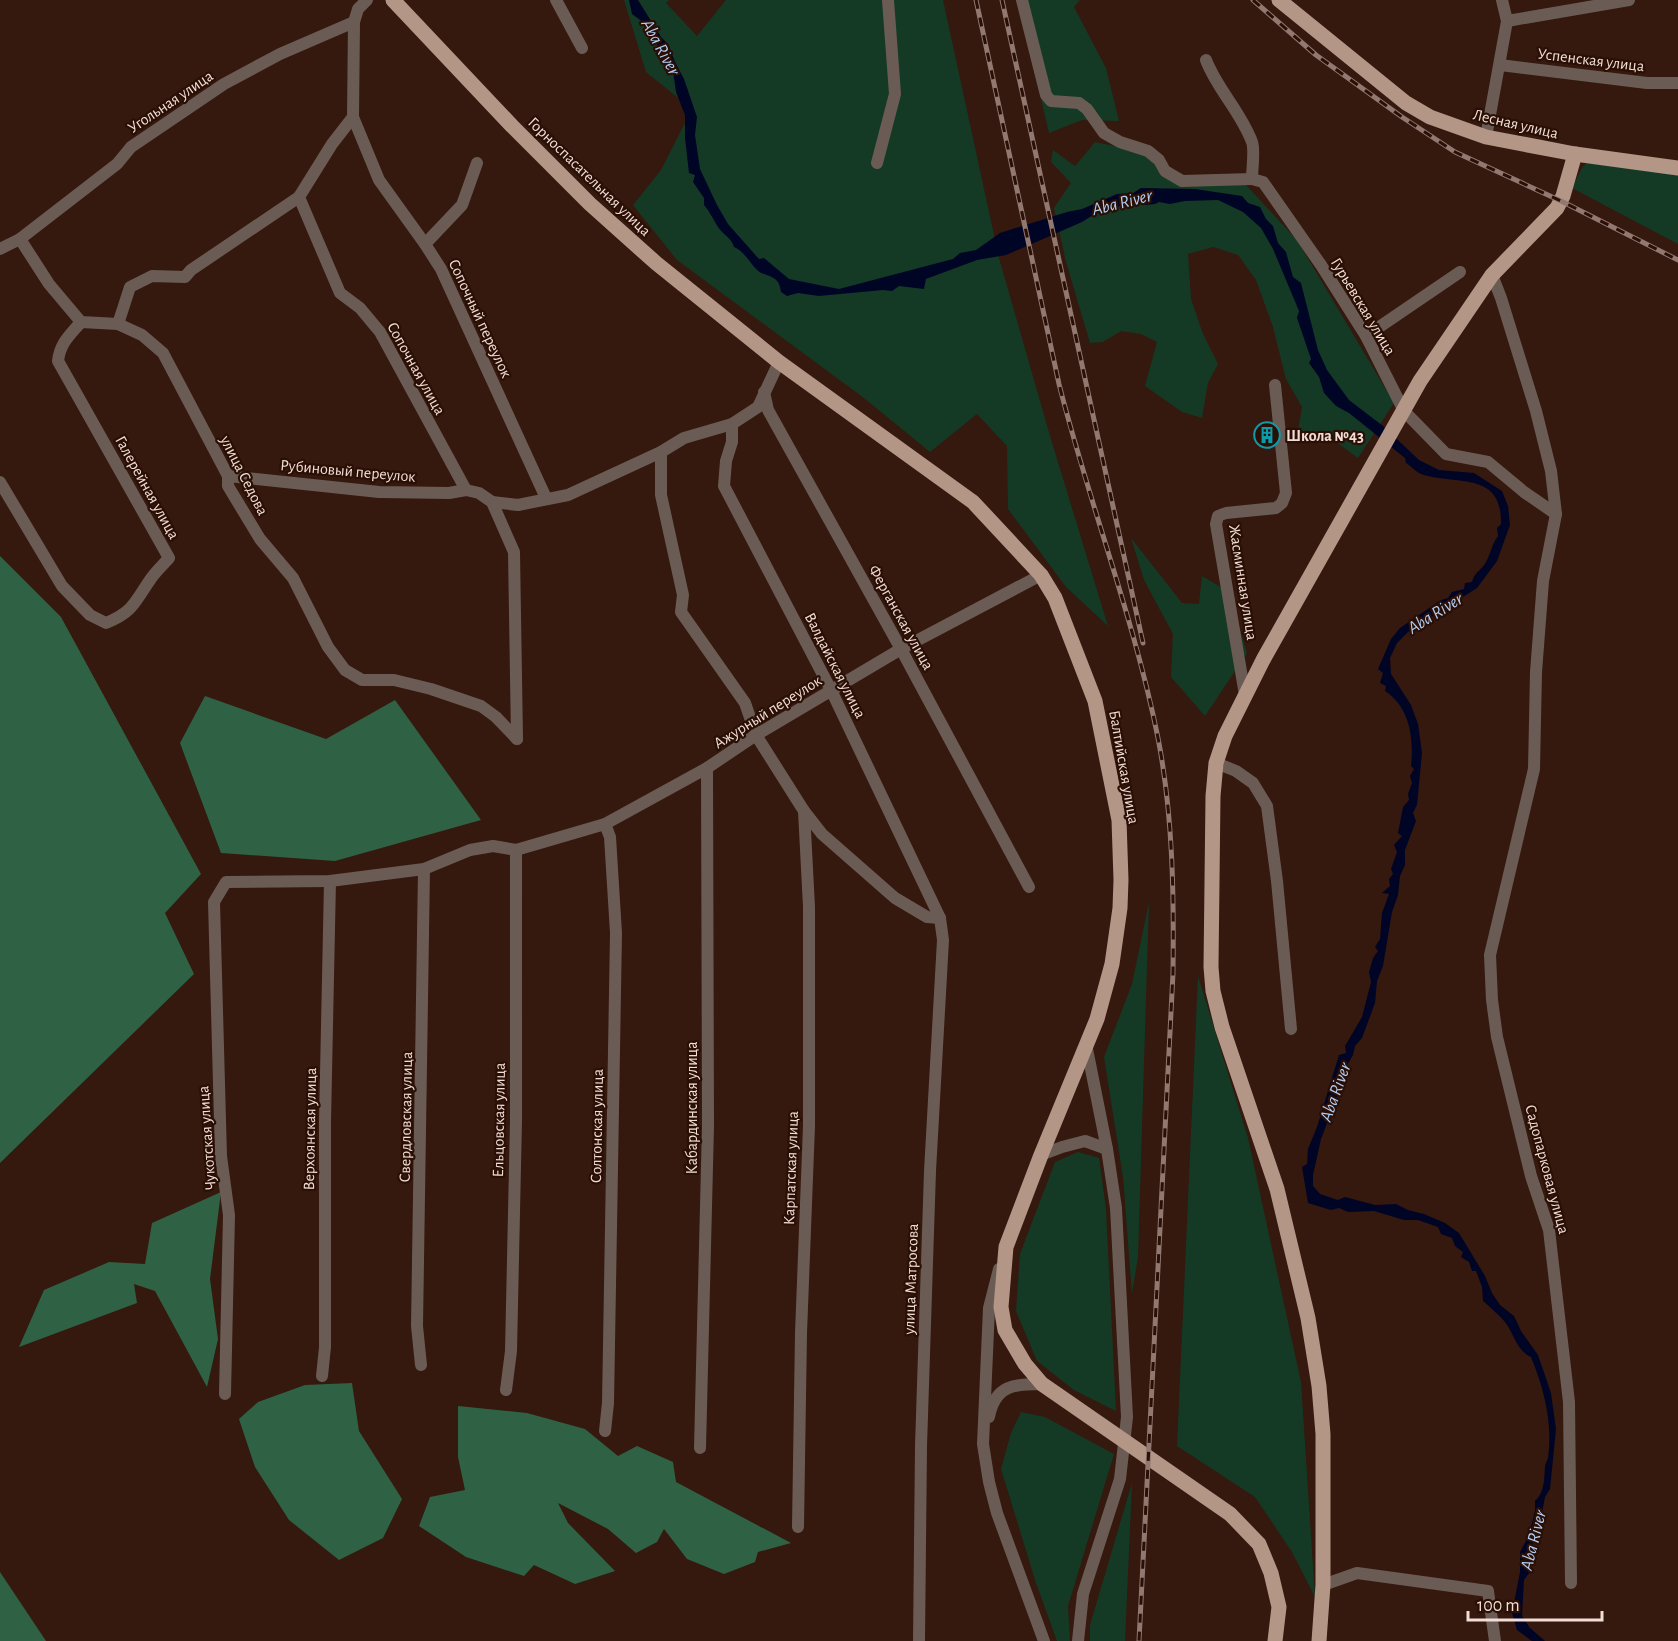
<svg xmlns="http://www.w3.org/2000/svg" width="1678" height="1641" viewBox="0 0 1678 1641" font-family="'Alegreya Sans',sans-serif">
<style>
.green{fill:#143a25}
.forest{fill:#2f6144}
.water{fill:#000526}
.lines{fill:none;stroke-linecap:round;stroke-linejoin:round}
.minor{stroke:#6a5c54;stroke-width:12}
.major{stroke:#b49687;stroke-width:15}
.rail-casing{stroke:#917870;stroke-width:5}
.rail{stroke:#2a0f05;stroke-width:3;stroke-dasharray:9;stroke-linecap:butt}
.labels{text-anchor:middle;stroke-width:4.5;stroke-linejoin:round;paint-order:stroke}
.street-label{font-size:16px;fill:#f2ded7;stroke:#2a0f05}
.poi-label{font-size:16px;font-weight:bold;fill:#f2ded7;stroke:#2a0f05;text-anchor:start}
.water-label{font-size:18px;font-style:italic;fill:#b3cef5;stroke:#2a0f05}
</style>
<rect width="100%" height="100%" fill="#35180e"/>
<g class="green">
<path d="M624,0H669L666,3L697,36L726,0H943L999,258L1050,436L1108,626L1066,587L1008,509L1007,446L977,414L930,452L864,398L677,260L633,205L661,170L692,109L646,72Z"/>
<path d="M1018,0H1080L1074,7L1106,68L1119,121L1082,120L1049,133Z"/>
<path d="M1095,142L1154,154L1169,178L1245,184L1297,240L1394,403L1358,458L1332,439L1320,444L1298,430L1302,407L1286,379L1273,327L1256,280L1238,255L1213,247L1188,254L1191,299L1203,334L1218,364L1208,383L1202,418L1182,412L1145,386L1157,342L1141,334L1121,331L1103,342L1090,343L1066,262L1054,208L1071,183L1051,162L1053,150L1075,166Z"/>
<path d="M1589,160L1678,168V244L1572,188L1582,168Z"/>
<path d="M1131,538L1182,603L1199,604L1202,576L1229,592L1247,653L1205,716L1171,677L1173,634L1144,580Z"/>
<path d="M1149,902L1138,1257L1132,1294L1123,1177L1104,1057L1132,984Z"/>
<path d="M1198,976L1248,1138L1301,1382L1315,1597L1292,1552L1255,1497L1177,1446Z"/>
<path d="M1078,1152L1099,1158L1106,1209L1116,1411L1074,1390L1037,1361L1016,1311L1020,1254L1055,1162Z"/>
<path d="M1021,1412L1045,1417L1114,1454L1068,1606L1070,1641H1057L1036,1583L1001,1469L1011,1433Z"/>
<path d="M1132,1483L1125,1641H1090V1625Z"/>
</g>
<g class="forest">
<path d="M0,556L61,617L201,874L165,913L194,974L0,1163Z"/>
<path d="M205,696L326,739L395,700L481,820L335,861L221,853L180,743Z"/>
<path d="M221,1192L210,1279L218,1339L207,1387L155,1291L134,1284L137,1303L19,1347L44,1290L109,1262L145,1264L152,1223Z"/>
<path d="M352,1383L359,1431L402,1499L383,1538L339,1560L289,1520L255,1467L239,1419L258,1402L305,1385Z"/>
<path d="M458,1406L527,1413L585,1429L618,1456L637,1446L673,1462L676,1482L791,1543L758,1552L755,1562L724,1574L687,1559L664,1529L657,1542L636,1553L608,1529L558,1503L568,1523L615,1571L575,1584L534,1565L524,1576L466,1557L419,1526L430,1497L465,1490L458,1457Z"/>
<path d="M0,1572L46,1641H0Z"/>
</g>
<path class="water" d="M629,0H638L661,37L668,44L675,62L684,79L697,117L695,135L700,169L717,205L728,224L759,259L764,258L789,279L839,289L953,259L960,253L976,250L1000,233L1067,212L1082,209L1117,194L1133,193L1141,188L1195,189L1242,196L1248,203L1260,207L1266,219L1273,226L1278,243L1286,252L1293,277L1301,283L1318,350L1327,370L1349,400L1383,426L1419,460L1439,470L1474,473L1502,491L1508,506L1510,525L1497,561L1477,588L1408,632L1397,643L1390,658L1391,674L1411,705L1418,724L1422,753L1417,805L1413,813L1416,821L1405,850V865L1400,876L1398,895L1392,912L1383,966L1377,981L1375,1003L1362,1038L1355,1046L1353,1055L1341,1076L1342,1084L1321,1139L1313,1175V1186L1320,1194L1338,1200L1345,1197L1375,1205L1396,1204L1408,1210L1424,1214L1445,1223L1459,1233L1485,1276L1492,1293L1500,1305L1514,1316L1521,1331L1538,1355L1551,1393L1556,1429L1550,1489L1545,1497L1540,1524L1533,1542L1530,1572L1524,1580L1522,1616L1530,1628L1545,1641H1532L1517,1630L1512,1613L1520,1572V1552L1529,1535L1535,1511V1501C1545,1492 1544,1478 1545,1467C1545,1464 1547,1461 1548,1458C1553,1423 1544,1389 1531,1357C1517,1351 1514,1334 1505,1322C1498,1314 1491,1308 1483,1301L1482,1287L1476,1271H1472L1469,1262L1461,1257L1463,1252L1455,1246L1452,1238L1441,1234L1438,1227L1418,1220H1404L1374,1211L1348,1212L1339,1208L1331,1210L1308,1203L1302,1167L1307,1164L1308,1149L1317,1127L1339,1055L1346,1053L1345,1046L1362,1017L1371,982L1369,972L1373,958L1378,951L1375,947L1380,939L1382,913L1389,894L1382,893L1390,886L1389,879L1393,874L1391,869L1397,852L1394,845L1402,836L1398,833L1403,807L1409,800L1408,794L1412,783L1410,776L1414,769L1411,766C1414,739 1410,707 1385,691L1386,686L1380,683L1383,673L1378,669L1391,639L1400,628L1441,600L1448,598L1452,592L1464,589L1465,583L1472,582C1475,571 1481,571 1486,562C1491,553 1492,544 1498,536L1497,528L1501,524C1502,470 1457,486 1421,474C1416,472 1411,466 1406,463L1405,458L1349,413L1336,406L1324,393L1319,377L1309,363L1311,359L1297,318L1299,311L1273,249L1261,228L1243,212L1218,200L1185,201L1170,204L1159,202L1155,204L1145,205L1141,201L1126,203L1110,211L1103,209L1082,222L1006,255L977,260L926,279L924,289L899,286L892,291L883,290L819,296L798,293L787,296L781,292C780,286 779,282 775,279C770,275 762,275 757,270C750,263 743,250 734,247C731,237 723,235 718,227C713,219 710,212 704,205V198L693,182L695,175L689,173L685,138V115L676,92L673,71L644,23L632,14Z"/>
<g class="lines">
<g class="minor">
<path d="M556,0L582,48"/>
<path d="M1022,0L1046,95L1051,101L1079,103L1087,109L1104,133L1120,142L1148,151L1159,160L1165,171L1182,181L1252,179"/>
<path d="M1507,21L1629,0"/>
<path d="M354,22L353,117L332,144L299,197L340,293L360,308L380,332L466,490L479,493L492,502L514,552L517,739"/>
<path d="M1206,60C1217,89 1241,112 1252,142C1255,150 1252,169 1252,179L1263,182L1321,265L1366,336L1404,411L1446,454L1488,462L1524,492L1556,514"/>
<path d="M1500,65L1647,83H1678"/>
<path d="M353,117L379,180L425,244"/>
<path d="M1486,137L1507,21L1502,0"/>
<path d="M477,163L462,205L425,244L441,269L546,498"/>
<path d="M877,163L895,94L888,0"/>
<path d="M20,239L49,284L81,322L118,324L142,335L163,353L228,476V486L260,539L293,578L328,647L345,670L362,680H394L431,689L481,706L496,717L517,739"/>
<path d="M0,249L20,239L117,164L131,147L224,84L280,54L354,22L358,9L367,0"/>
<path d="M1492,275L1501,298L1536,411L1551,471L1556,514L1543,581L1536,672L1534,769L1490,955L1492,1000L1497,1037L1531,1176L1549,1230L1569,1402L1571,1583"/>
<path d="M118,324L130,287L152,276L185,277L191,270L299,197"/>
<path d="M1366,336L1460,272"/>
<path d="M764,392L768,410L901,649L1029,887"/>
<path d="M732,424V442L726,461L724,486L831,690L940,918L943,940L930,1171L921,1446L919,1641"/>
<path d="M661,452V495L683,595L681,612L745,703L756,735L804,811L822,834L895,898L927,917L940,918"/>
<path d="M228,476L379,492L449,493L466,490"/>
<path d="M0,482L62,586L90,615L106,623C133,612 134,603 150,580C155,572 163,565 169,558L58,361C60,343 70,335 81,322"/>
<path d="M492,502L518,505L568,495L661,452L684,438L732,424L758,407L779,362"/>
<path d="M1245,695L1216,524L1218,516L1226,513L1276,508L1282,503L1286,493L1275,385"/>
<path d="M1216,763L1236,771L1253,783L1267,806L1277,881L1291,1029"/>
<path d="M1041,1155L1062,1147L1085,1141L1107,1149"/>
<path d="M999,1269L989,1308L983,1444L989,1482L997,1513L1044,1641"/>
<path d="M421,1365L417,1326L424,869"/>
<path d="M322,1376L325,1347V1122L330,881"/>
<path d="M506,1390L511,1351L516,1120V850"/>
<path d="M225,1394L229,1215L221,1156L214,902L226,882L330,881L424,869L470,850L493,846L516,850L605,824L707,768L756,735L901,649L1041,575"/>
<path d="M989,1417C995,1385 1014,1384 1042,1384"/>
<path d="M605,1431L608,1403L616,933L610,837L605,824"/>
<path d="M700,1448L708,1126L707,768"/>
<path d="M798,1527L801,1333L809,1126V907L804,811"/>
<path d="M1323,1585L1357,1573L1488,1591L1495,1641"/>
<path d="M1078,1641L1083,1594L1120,1479L1127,1417L1116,1208L1107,1149L1086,1044"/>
</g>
<g class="major">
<path d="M393,0L512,126L590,204L656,263L779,362L973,502L1041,575L1055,598L1095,701L1119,820L1121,880L1120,908L1112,964L1097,1019L1041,1155L1006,1247L1001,1307L1005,1330L1025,1364L1042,1384L1230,1514L1259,1544L1271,1573L1279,1607L1275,1641"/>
<path d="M1279,0L1406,103L1430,117L1486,137L1575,154L1678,168"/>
<path d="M1319,1641L1323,1585V1434L1319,1386L1308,1318L1277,1189L1222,1027L1213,991L1211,967L1213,796L1216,763L1225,736L1263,660L1420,381L1492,275L1557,208L1563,196L1575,154"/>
</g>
<g class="rail-casing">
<g id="rail">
<path d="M976,0L1059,384C1089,503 1134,618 1158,738C1173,815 1174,895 1173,973L1139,1641"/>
<path d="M1002,0L1143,643"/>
<path d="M1253,0L1316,55L1402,117L1455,152L1561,201L1678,260"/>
</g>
</g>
<use href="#rail" class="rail"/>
</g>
<defs>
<g id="building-ring" transform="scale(1.35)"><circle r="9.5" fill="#2a0f05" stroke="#0f9aa8" stroke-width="1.5"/><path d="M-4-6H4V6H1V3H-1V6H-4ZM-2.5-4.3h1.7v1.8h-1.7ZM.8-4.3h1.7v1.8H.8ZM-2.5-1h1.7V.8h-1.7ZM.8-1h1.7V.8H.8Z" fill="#0f9aa8"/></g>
</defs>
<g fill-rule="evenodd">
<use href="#building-ring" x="1267" y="435"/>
</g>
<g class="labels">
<g class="street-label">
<text transform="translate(1591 59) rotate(7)" y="6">Успенская улица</text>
<text transform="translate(170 101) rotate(-34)" y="6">Угольная улица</text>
<text transform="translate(1516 123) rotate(13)" y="6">Лесная улица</text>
<text transform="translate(590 176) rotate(44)" y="6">Горноспасательная улица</text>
<text transform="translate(1364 306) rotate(59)" y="6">Гурьевская улица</text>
<text transform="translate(481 318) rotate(65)" y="6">Сопочный переулок</text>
<text transform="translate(417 368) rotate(61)" y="6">Сопочная улица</text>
<text transform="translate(348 470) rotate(5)" y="6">Рубиновый переулок</text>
<text transform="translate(245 475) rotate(63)" y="6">улица Седова</text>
<text transform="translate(148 487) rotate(61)" y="6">Галерейная улица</text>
<text transform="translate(1244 582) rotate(81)" y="6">Жасминная улица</text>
<text transform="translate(902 617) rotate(61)" y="6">Ферганская улица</text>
<text transform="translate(836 665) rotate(63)" y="6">Валдайская улица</text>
<text transform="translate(767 711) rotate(-32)" y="6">Ажурный переулок</text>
<text transform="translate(1125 767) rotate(80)" y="6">Балтийская улица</text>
<text transform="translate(691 1108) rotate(-90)" y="6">Кабардинская улица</text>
<text transform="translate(405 1117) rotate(-89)" y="6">Свердловская улица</text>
<text transform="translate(498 1120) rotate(-89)" y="6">Ельцовская улица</text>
<text transform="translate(596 1126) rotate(-89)" y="6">Солтонская улица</text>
<text transform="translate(309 1129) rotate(-89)" y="6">Верхоянская улица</text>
<text transform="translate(206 1138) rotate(-94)" y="6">Чукотская улица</text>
<text transform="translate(790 1168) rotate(-88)" y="6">Карпатская улица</text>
<text transform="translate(1548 1169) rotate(75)" y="6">Садопарковая улица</text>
<text transform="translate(910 1279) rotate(-88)" y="6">улица Матросова</text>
</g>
<g class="poi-label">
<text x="1286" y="441">Школа №43</text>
</g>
<g class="water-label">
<text transform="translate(661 47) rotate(61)" y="6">Aba River</text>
<text transform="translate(1122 202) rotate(-14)" y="6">Aba River</text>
<text transform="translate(1435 613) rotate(-32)" y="6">Aba River</text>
<text transform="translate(1335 1092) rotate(-70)" y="6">Aba River</text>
<text transform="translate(1533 1540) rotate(-76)" y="6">Aba River</text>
</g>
</g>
<path d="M1468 1611v9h134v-9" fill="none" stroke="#f2ded7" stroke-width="3"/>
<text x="1477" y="1611" font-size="18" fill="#f2ded7" stroke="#2a0f05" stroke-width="4.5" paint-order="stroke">100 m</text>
</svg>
